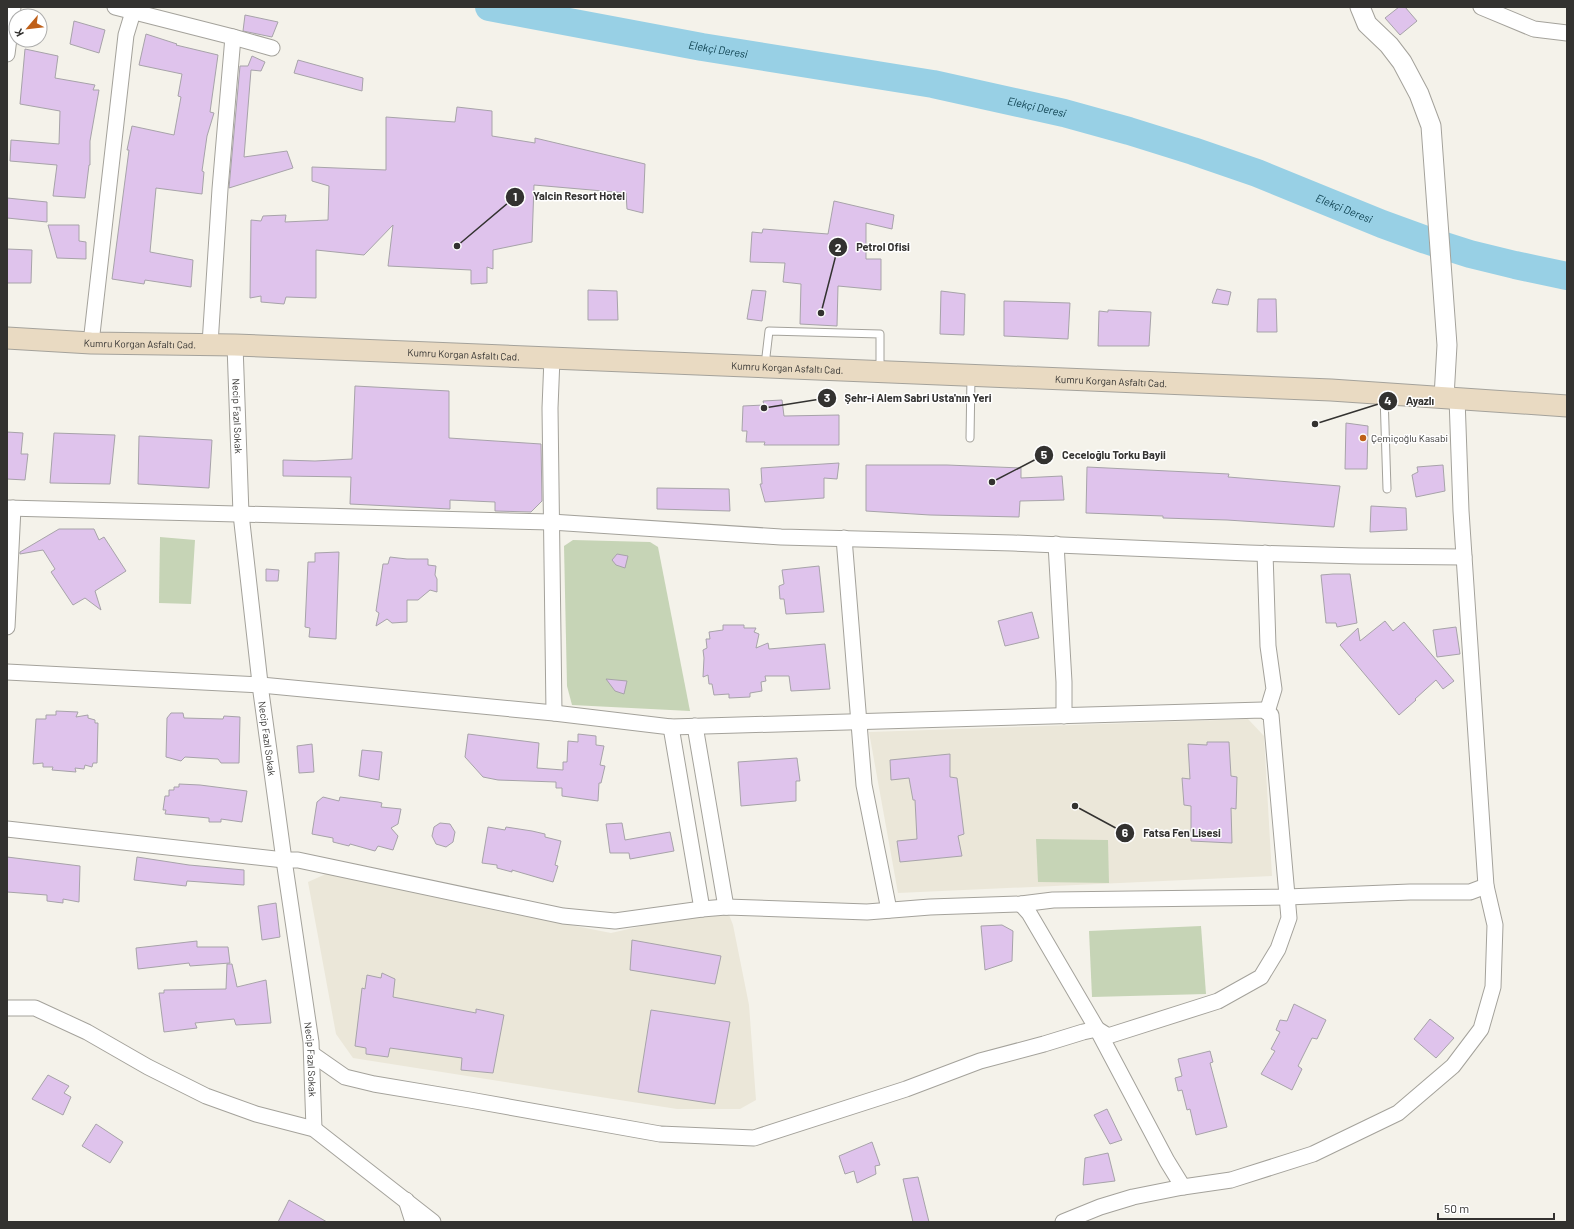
<svg xmlns="http://www.w3.org/2000/svg" width="1574" height="1229" viewBox="0 0 1574 1229" font-family="Barlow,sans-serif">
<style>
.built{fill:#ebe7d9}
.green{fill:#c6d4b6}
.lines{fill:none;stroke-linecap:round;stroke-linejoin:round}
.river{stroke:#98d0e5;stroke-width:28}
.building{fill:#dfc3ec;stroke:#a7a3a9}
.service-casing{stroke:#a4a29b;stroke-width:9}
.minor-casing{stroke:#a4a29b;stroke-width:17}
.tertiary-casing{stroke:#a4a29b;stroke-width:21}
.secondary-casing{stroke:#a4a29b;stroke-width:23}
.service{stroke:#fff;stroke-width:7}
.minor{stroke:#fff;stroke-width:15}
.tertiary{stroke:#fff;stroke-width:19}
.secondary{stroke:#e9dac2;stroke-width:21}
.poi-dot{fill:#bf6019;stroke:#fff;stroke-width:1.5}
.labels{text-anchor:middle;stroke-width:3;stroke-linejoin:round;paint-order:stroke}
.street-label{font-size:10px;fill:#333230;stroke:#fff}
.poi-label{font-size:10px;fill:#333230;stroke:#fff;text-anchor:start}
.water-label{font-size:11px;font-style:italic;fill:#0e404f;stroke:#fff}
.leader{fill:none;stroke:#333230;stroke-width:1.5}
.callout-dot{fill:#333230;stroke:#fff;stroke-width:1.5}
.mark-label{font-size:12px;text-anchor:middle;font-weight:bold;fill:#fff}
.callout-label{font-size:11px;text-anchor:middle;font-weight:bold;fill:#333230;stroke:#fff;stroke-width:3;stroke-linejoin:round;paint-order:stroke}
</style>
<rect width="100%" height="100%" fill="#f4f2ea"/>
<g class="built">
<path d="M1248,719L1264,736L1272,876L898,893L869,732Z"/>
<path d="M328,873L489,909L611,933L726,907L733,925L749,1005L756,1100L740,1109H677L353,1058L336,1034L308,882Z"/>
</g>
<g class="green">
<path d="M160,537L195,540L191,604L159,603Z"/>
<path d="M573,540L650,542L658,547L690,711L572,705L567,686L564,546Z"/>
<path d="M1036,839L1108,840L1109,883L1038,882Z"/>
<path d="M1201,926L1206,994L1092,997L1089,931Z"/>
</g>
<g class="lines">
<path class="river" id="s1" d="M489,7L702,47L933,84L1064,113L1129,131L1193,151L1257,173L1382,224L1426,240L1470,254L1515,265L1567,276"/>
</g>
<g class="building">
<path d="M1399,7H1405L1417,21L1400,35L1385,18Z"/>
<path d="M245,15L278,22L272,37L243,31Z"/>
<path d="M74,21L105,30L99,53L70,44Z"/>
<path d="M146,34L177,44L176,45L218,55L210,112L214,113L207,136L202,171L204,172L202,194L156,188L150,252L193,260L191,287L145,280L144,284L112,279L129,150H127L132,126L174,135L181,97L178,96L182,74L139,65Z"/>
<path d="M25,49L58,56L55,78L95,85L93,90H99L90,141V165H89L85,198L53,196L57,165L10,161L11,140L59,144L60,111L20,104Z"/>
<path d="M252,56L265,62L261,71L251,70L244,157L287,151L293,168L229,188L240,66H248Z"/>
<path d="M298,60L363,78L362,91L294,73Z"/>
<path d="M457,107L492,111V136L535,143V138L645,164L643,213L627,209L626,193L534,185L532,242L493,250V269L487,267V283L471,284V270L388,266L393,225L364,255L316,250V298L286,297L284,304L261,302V296L250,298L251,220L261,221L263,216L286,215L285,222L328,220L329,186L312,181V167L386,170V117L455,122Z"/>
<path d="M7,198L47,202V222L7,218Z"/>
<path d="M834,201L894,215L892,229L866,223V259H881V290L838,286L837,326L800,324L801,284L783,282L785,263L750,262L752,232L762,233L763,229L828,234Z"/>
<path d="M48,225H79V241L86,242V259L57,258Z"/>
<path d="M7,249L32,250L31,283H7Z"/>
<path d="M1217,289L1231,292L1228,305L1212,303Z"/>
<path d="M588,290L617,291L618,320H588Z"/>
<path d="M752,290L766,291L762,321L747,319Z"/>
<path d="M941,291L965,294L964,335L940,334Z"/>
<path d="M1258,299H1276L1277,332H1257Z"/>
<path d="M1004,301L1070,303L1068,339L1004,336Z"/>
<path d="M1108,310L1151,312L1149,346H1098L1099,311L1108,312Z"/>
<path d="M355,386L449,391V438L541,444L542,501L531,512L495,511V502L450,500V509L350,504L351,477L283,476V460L315,461L352,459Z"/>
<path d="M782,400L784,416L839,415V445H764L765,442H746L747,431H742L743,406L764,405L763,401Z"/>
<path d="M1346,423L1368,426L1367,469H1345Z"/>
<path d="M7,432L23,433L21,454H28L25,480L7,479Z"/>
<path d="M54,433L115,435L110,484L50,483Z"/>
<path d="M139,436L212,440L209,488L138,484Z"/>
<path d="M839,463L837,479L824,478V498L765,502L760,484H762L761,468Z"/>
<path d="M866,465H947L1021,468V478L1062,476L1064,500L1020,501L1019,517L930,515L866,511Z"/>
<path d="M1443,465L1445,491L1416,497L1412,475L1418,472L1417,467Z"/>
<path d="M1087,467L1229,474L1228,477L1340,486L1334,527L1227,520L1163,518V516L1086,513Z"/>
<path d="M657,488L729,489L730,511L657,509Z"/>
<path d="M1371,506L1406,508L1407,530L1370,532Z"/>
<path d="M59,529H94L99,540L104,537L126,571L95,591L101,610L85,598L73,605L51,572L55,569L43,550L20,554V552Z"/>
<path d="M339,552L336,639L309,637L310,628L305,627L308,562H315V553Z"/>
<path d="M617,554L628,556L625,568L616,565L612,560Z"/>
<path d="M390,557L407,559H428V565L436,566L435,575L437,579V592L430,590L418,600H407V622L392,623L387,619L376,626L379,613L376,611L383,564H388Z"/>
<path d="M819,566L824,612L786,614L784,599H780L779,586L784,584L782,570Z"/>
<path d="M266,569L279,570L278,581H266Z"/>
<path d="M1333,574H1350L1357,623L1337,627L1336,623H1326L1321,575Z"/>
<path d="M1032,612L1039,638L1005,646L998,621Z"/>
<path d="M1385,621L1393,631L1404,622L1454,681L1443,689L1436,680L1415,699L1416,700L1399,715L1340,645L1358,628L1360,641Z"/>
<path d="M723,625H744V628H756L754,632L759,634L756,648L768,643L769,649L825,644L830,689L791,691L789,676H765L766,681L761,682L762,691L750,693V697L729,698V694L714,695L712,684H709L708,675L703,677L704,658L703,650L707,648L706,639H710L709,632L723,630Z"/>
<path d="M1456,627L1460,654L1437,657L1433,630Z"/>
<path d="M606,679L627,681L624,694L615,691Z"/>
<path d="M56,711L78,712L76,717L88,715V718L95,720V723H98L97,763H93L92,767L85,765L84,769L75,768L76,772L52,770L53,767H43V763L33,764L36,719H46V715H56Z"/>
<path d="M171,713H183L184,718L223,719L224,716L240,717L239,763H221L218,759L185,757L181,761L166,757L167,718Z"/>
<path d="M468,734L539,743L537,768L563,770V762H567L568,741L578,742V734L596,736V745L604,746L600,765L605,766L601,783H599L598,801L562,796V788H556V782L498,780L483,777L465,757Z"/>
<path d="M1207,742H1229L1231,776L1237,777L1236,809L1231,808L1232,843L1191,841V806L1184,805L1182,778L1190,779L1188,744L1207,745Z"/>
<path d="M312,744L314,772L299,773L297,746Z"/>
<path d="M362,750L382,752L379,780L359,776Z"/>
<path d="M950,754V777L957,778L964,834L958,836L962,856L900,862L897,841L917,839L915,800H913L909,778L891,780L890,760Z"/>
<path d="M797,758L800,781H796V801L741,806L738,762Z"/>
<path d="M179,784L200,785L247,791L242,822L221,819V822H209V818L165,814L166,810H163L165,796H169V790H174V787H179Z"/>
<path d="M323,797L339,801L340,797L378,802L382,803L381,807L401,809L398,824L391,828L398,836L393,850L378,846L375,851L350,844L349,846L333,842V838L312,834L317,802Z"/>
<path d="M440,823L450,824L455,832L453,842L446,847L436,844L432,836L434,827Z"/>
<path d="M622,823L625,840L670,832L674,851L630,859L629,853H610L606,824Z"/>
<path d="M488,827L505,830L506,827L532,831L545,834V837L561,841L555,865L558,866L553,882L512,870V872L497,868V865L482,863Z"/>
<path d="M7,857L80,866L79,902L63,899V903L47,901V895L7,892Z"/>
<path d="M137,857L189,865L244,870V885L187,881L186,886L134,880Z"/>
<path d="M276,903L280,937L262,940L258,906Z"/>
<path d="M1002,925L1013,931L1012,961L985,970L981,926Z"/>
<path d="M632,940L721,956L715,984L630,970Z"/>
<path d="M197,941V947H228L230,963L190,966L189,963L138,969L136,948Z"/>
<path d="M227,964H232L237,987L266,980L271,1023L236,1025L234,1019L195,1023L197,1028L164,1032L159,993H164V990L226,989Z"/>
<path d="M382,973L395,979L393,997L476,1013V1009L504,1015L493,1073L461,1070L462,1058L390,1048L388,1057L366,1054V1048L355,1046L362,988L365,989L367,975L381,978Z"/>
<path d="M1294,1004L1326,1020L1317,1039L1312,1038L1298,1066L1302,1069L1292,1090L1261,1074L1275,1051L1271,1049L1280,1032L1276,1030L1280,1020L1287,1021Z"/>
<path d="M651,1010L730,1022L715,1104L638,1092Z"/>
<path d="M1430,1019L1454,1038L1436,1058L1414,1039Z"/>
<path d="M1210,1051L1213,1062L1210,1063L1227,1127L1196,1135L1190,1109L1187,1110L1182,1090L1178,1091L1175,1078L1182,1076L1178,1059Z"/>
<path d="M48,1075L69,1086L64,1093L71,1097L63,1115L32,1099Z"/>
<path d="M1107,1109L1122,1140L1110,1144L1094,1115Z"/>
<path d="M96,1124L123,1142L110,1163L82,1146Z"/>
<path d="M872,1142L880,1165L875,1166L876,1174L857,1183L854,1171L845,1174L839,1156Z"/>
<path d="M1108,1153L1115,1181L1083,1185L1085,1158Z"/>
<path d="M918,1177L929,1222H913L903,1179Z"/>
<path d="M289,1200L327,1222H278Z"/>
</g>
<g class="lines">
<g class="service-casing">
<g id="service">
<path d="M765,365L769,331L880,334V369"/>
<path d="M1384,395L1387,489"/>
<path d="M970,438L971,377"/>
</g>
</g>
<g class="minor-casing">
<g id="minor">
<path d="M115,7L233,37L272,48"/>
<path d="M1481,7L1534,29L1567,33"/>
<path d="M7,54L13,7"/>
<path d="M91,343L126,35L133,12"/>
<path d="M210,344L220,189L233,37"/>
<path id="s2" d="M235,345L241,514L261,692L284,860L311,1042L314,1129"/>
<path d="M552,358L550,408L554,713"/>
<path d="M7,508L551,522L781,537L1013,543L1248,553L1359,556L1464,557"/>
<path d="M844,538L864,785L889,910"/>
<path d="M1056,544L1064,682V716"/>
<path d="M1265,553L1268,646L1274,689L1267,712"/>
<path d="M7,627L13,508"/>
<path d="M7,672L261,685L554,713L671,727L1263,710L1271,715L1289,918L1278,949L1261,977L1218,1001L1108,1036L1097,1029L1083,1032L1044,1044L980,1061L906,1089L754,1138L660,1134L470,1100L374,1084L345,1077L312,1054"/>
<path d="M695,726L726,907"/>
<path d="M671,727L702,909"/>
<path d="M7,829L284,860H298L563,916L615,921L702,909L726,907L867,912L930,907L1021,904L1053,900L1287,897L1410,892H1470L1486,886"/>
<path d="M1021,904L1029,913L1097,1029L1167,1161L1183,1187"/>
<path d="M7,1008H35L87,1032L148,1067L206,1096L256,1114L314,1129L433,1222"/>
<path d="M406,1200L413,1222"/>
<path d="M1063,1222L1100,1207L1133,1197L1183,1187L1231,1180L1313,1154L1398,1113L1453,1066L1481,1029L1493,987L1495,925L1486,886L1461,511L1457,398"/>
</g>
</g>
<g class="tertiary-casing">
<path id="tertiary" d="M1360,7L1367,24L1389,45L1402,62L1419,94L1431,126L1447,345L1444,397"/>
</g>
<g class="secondary-casing">
<g id="secondary">
<path id="s3" d="M7,338L91,343L235,345L1331,390L1567,406"/>
</g>
</g>
<use href="#service" class="service"/>
<use href="#minor" class="minor"/>
<use href="#tertiary" class="tertiary"/>
<use href="#secondary" class="secondary"/>
</g>
<circle class="poi-dot" cx="1363" cy="438" r="4"/>
<g class="labels">
<g class="street-label">
<text dy="4" stroke="none"><textPath href="#s3" startOffset="133">Kumru Korgan Asfaltı Cad.</textPath></text>
<text dy="4" stroke="none"><textPath href="#s3" startOffset="457">Kumru Korgan Asfaltı Cad.</textPath></text>
<text dy="4" stroke="none"><textPath href="#s3" startOffset="781">Kumru Korgan Asfaltı Cad.</textPath></text>
<text dy="4" stroke="none"><textPath href="#s3" startOffset="1105">Kumru Korgan Asfaltı Cad.</textPath></text>
<text dy="4" stroke="none"><textPath href="#s2" startOffset="71">Necip Fazıl Sokak</textPath></text>
<text dy="4" stroke="none"><textPath href="#s2" startOffset="395">Necip Fazıl Sokak</textPath></text>
<text dy="4" stroke="none"><textPath href="#s2" startOffset="719">Necip Fazıl Sokak</textPath></text>
</g>
<g class="poi-label">
<text x="1371" y="442">Çemiçoğlu Kasabi</text>
</g>
<g class="water-label">
<text dy="4" stroke="none"><textPath href="#s1" startOffset="233">Elekçi Deresi</textPath></text>
<text dy="4" stroke="none"><textPath href="#s1" startOffset="557">Elekçi Deresi</textPath></text>
<text dy="4" stroke="none"><textPath href="#s1" startOffset="881">Elekçi Deresi</textPath></text>
</g>
</g>
<path class="leader" d="M457 246L515 197M821 313L838 247M764 408L827 398M1315 424L1388 401M992 482L1044 455M1075 806L1125 833"/>
<g class="callout-dot">
<circle cx="457" cy="246" r="4"/>
<circle cx="821" cy="313" r="4"/>
<circle cx="764" cy="408" r="4"/>
<circle cx="1315" cy="424" r="4"/>
<circle cx="992" cy="482" r="4"/>
<circle cx="1075" cy="806" r="4"/>
<circle cx="515" cy="197" r="10"/>
<circle cx="838" cy="247" r="10"/>
<circle cx="827" cy="398" r="10"/>
<circle cx="1388" cy="401" r="10"/>
<circle cx="1044" cy="455" r="10"/>
<circle cx="1125" cy="833" r="10"/>
</g>
<g class="mark-label">
<text x="515" y="201">1</text>
<text x="838" y="252">2</text>
<text x="827" y="402">3</text>
<text x="1388" y="405">4</text>
<text x="1044" y="459">5</text>
<text x="1125" y="837">6</text>
</g>
<g class="callout-label">
<text x="579" y="200">Yalcin Resort Hotel</text>
<text x="883" y="251">Petrol Ofisi</text>
<text x="918" y="402">Şehr-i Alem Sabri Usta'nın Yeri</text>
<text x="1420" y="405">Ayazlı</text>
<text x="1114" y="459">Ceceloğlu Torku Bayii</text>
<text x="1182" y="837">Fatsa Fen Lisesi</text>
</g>
<rect width="1574" height="1229" fill="none" stroke="#333230" stroke-width="16"/>
<g transform="translate(28 28) rotate(242)"><circle r="19" fill="#ffffff" stroke="#adadac"/>
<path d="M0-3L7 15L0 10L-7 15Z" fill="#bf6019"/>
<text y="-6" font-size="11" font-weight="bold" text-anchor="middle" fill="#333230">K</text>
</g>
<path d="M1438 1213v6h116v-6" fill="none" stroke="#333230" stroke-width="2"/>
<text x="1444" y="1213" font-size="12" fill="#333230" stroke="#ffffff" stroke-width="3" paint-order="stroke">50 m</text>
</svg>
